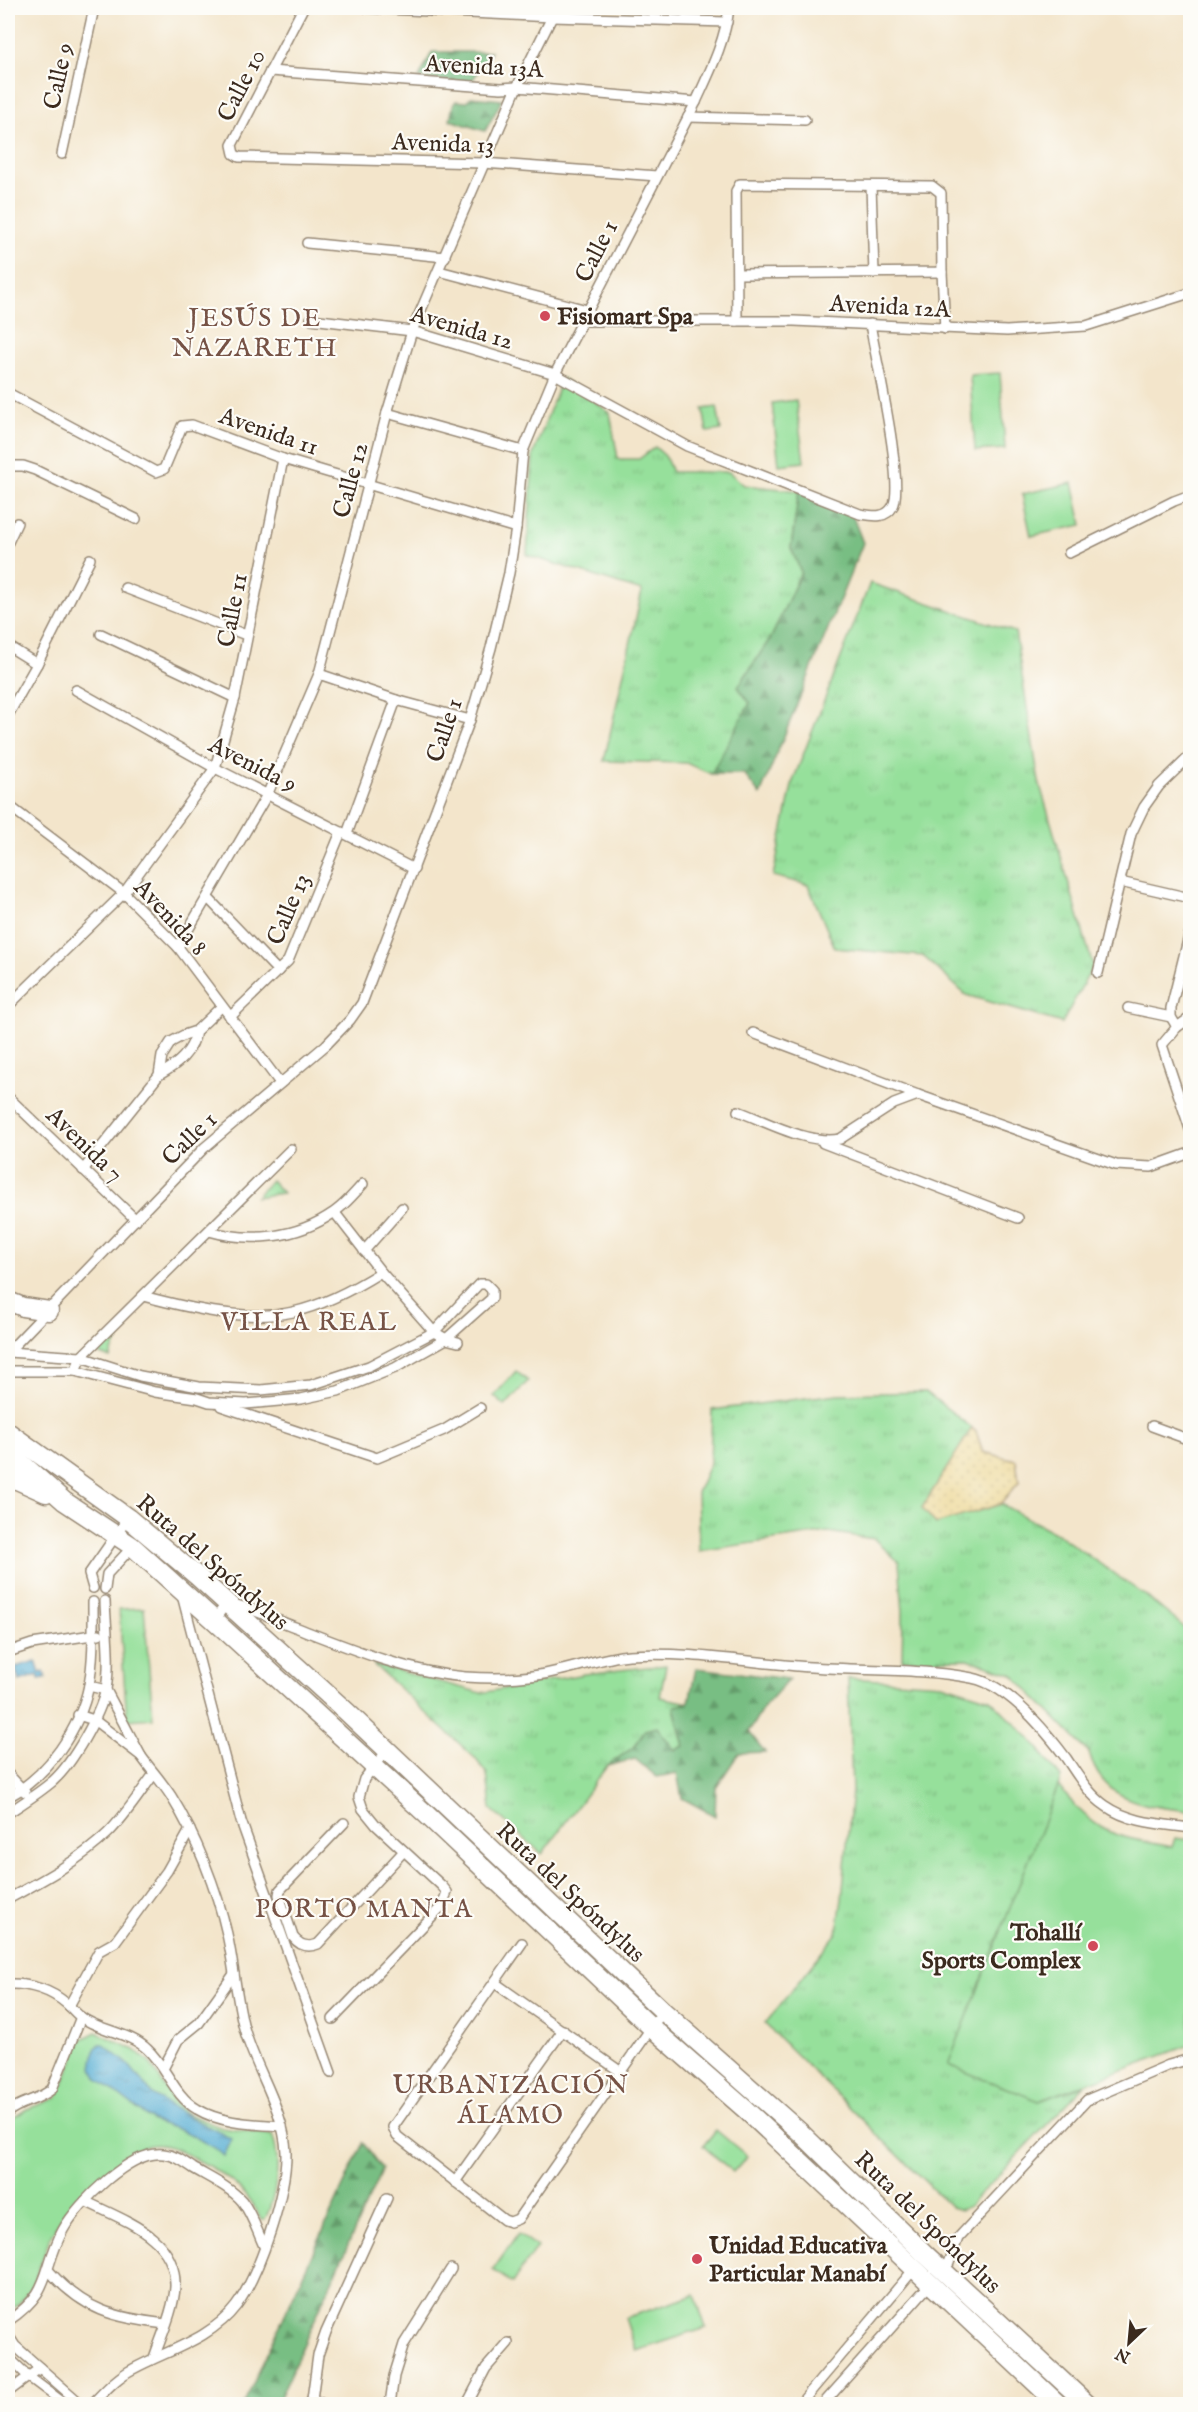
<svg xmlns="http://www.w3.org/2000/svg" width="1198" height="2412" viewBox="0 0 1198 2412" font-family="'IM FELL English',serif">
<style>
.grass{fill:url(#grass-tufts);stroke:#68855c;stroke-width:1.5}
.forest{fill:url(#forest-firs);stroke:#5a7450;stroke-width:1.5}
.sand{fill:url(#sand-dots);stroke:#94825e;stroke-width:1.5}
.park{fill:#96e09b;stroke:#68855c;stroke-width:1.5}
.water{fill:url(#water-ripples);stroke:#496c79;stroke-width:1.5}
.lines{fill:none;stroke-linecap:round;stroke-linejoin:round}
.street-casing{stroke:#978874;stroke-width:12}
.highway-casing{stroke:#978874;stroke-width:21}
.street{stroke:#fff;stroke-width:9}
.highway{stroke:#fff;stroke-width:18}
.poi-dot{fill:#d1495b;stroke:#fdfcf7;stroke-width:2}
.labels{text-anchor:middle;stroke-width:4.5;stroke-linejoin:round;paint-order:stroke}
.street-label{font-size:24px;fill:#3b2a1e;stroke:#fdfcf7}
.poi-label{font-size:24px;font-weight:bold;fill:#3b2a1e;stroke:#fdfcf7;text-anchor:start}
.neighbourhood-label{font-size:26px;letter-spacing:1.5px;fill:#765245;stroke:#fdfcf7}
</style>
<defs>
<pattern id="grass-tufts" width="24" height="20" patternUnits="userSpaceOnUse" patternTransform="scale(1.5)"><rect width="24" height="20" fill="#96e09b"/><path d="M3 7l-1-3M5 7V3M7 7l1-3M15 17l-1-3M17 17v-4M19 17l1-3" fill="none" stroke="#82c085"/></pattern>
<pattern id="forest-firs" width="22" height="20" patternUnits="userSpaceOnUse" patternTransform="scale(1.5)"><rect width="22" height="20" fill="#78be83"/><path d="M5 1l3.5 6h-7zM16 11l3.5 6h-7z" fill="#649b6b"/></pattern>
<pattern id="sand-dots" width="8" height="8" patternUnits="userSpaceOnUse" patternTransform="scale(1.5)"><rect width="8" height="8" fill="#eeda9e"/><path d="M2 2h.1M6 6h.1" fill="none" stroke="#cdbb88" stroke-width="1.8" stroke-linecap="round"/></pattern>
<pattern id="water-ripples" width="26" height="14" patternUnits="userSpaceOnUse" patternTransform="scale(1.5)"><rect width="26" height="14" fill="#57aed4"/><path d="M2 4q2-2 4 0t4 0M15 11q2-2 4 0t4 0" fill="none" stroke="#498eab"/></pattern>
</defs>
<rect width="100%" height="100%" fill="#fdfcf7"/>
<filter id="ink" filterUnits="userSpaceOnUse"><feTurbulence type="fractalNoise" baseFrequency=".0167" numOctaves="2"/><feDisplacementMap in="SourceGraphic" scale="12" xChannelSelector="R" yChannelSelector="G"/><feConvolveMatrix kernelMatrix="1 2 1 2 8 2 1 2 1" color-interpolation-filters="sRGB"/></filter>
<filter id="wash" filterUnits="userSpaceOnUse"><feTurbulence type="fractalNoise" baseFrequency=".008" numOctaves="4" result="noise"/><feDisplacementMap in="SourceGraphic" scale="24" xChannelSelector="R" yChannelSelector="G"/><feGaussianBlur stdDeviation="1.35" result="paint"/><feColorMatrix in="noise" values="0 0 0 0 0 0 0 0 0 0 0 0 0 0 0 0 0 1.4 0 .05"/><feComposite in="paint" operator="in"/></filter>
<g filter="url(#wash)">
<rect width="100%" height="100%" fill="#f3e5cb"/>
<g class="grass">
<path d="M562,378L610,413L618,459H639L655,447L665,456L672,472H729L744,485L799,491L791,548L801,572L772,636L738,687L750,703L711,774L686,763L604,761L642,591L527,555L533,455Z"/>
<path d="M870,583L1015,632L1039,782L1093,966L1062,1023L966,995L923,956L835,948L808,885L773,876L793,781Z"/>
<path d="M271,1180L283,1193L256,1197Z"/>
<path d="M926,1392L972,1428L922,1508L936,1524L1001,1504L1057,1534L1146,1596L1190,1632V1811C1147,1806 1103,1803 1089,1753L1012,1674L968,1659L902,1660L903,1612L899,1562L874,1539L828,1532L699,1551L697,1493L710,1463L712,1410L838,1394Z"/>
<path d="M373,1664L481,1693L584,1674L666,1665L660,1697L689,1703L674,1708L684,1746L675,1750L645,1730L635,1746L607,1766L542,1854L491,1809L487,1774L475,1758Z"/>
<path d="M848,1678L942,1684L990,1699L1031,1739L1061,1778L1058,1786L1039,2101L1085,2085L969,2206L961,2210L951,2207L765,2024L837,1933L842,1899L852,1790Z"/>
</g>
<g class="forest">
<path d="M432,52H491L470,84L419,78Z"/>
<path d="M471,97L502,100L485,131L450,120L453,105L456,101L466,102Z"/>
<path d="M799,491L851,512L863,543L760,795L744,774H711L750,703L738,687L772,636L801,572L791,548Z"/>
<path d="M696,1668L789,1679L763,1708L749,1732L765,1752L739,1753L716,1787L715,1816L682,1798L677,1773L657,1777L635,1759L607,1766L635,1746L645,1730L657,1727L675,1750L684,1746L674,1707L689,1702Z"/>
<path d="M363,2143L382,2169L277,2404H244Z"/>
</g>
<path class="sand" d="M972,1428L976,1432L983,1452L1016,1460L1019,1482L1001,1504L936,1524L922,1508Z"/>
<g class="park">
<path d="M1000,373L1005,449L975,451L970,375Z"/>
<path d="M796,400L804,462L779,465L772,403Z"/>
<path d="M717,407L721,430L707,432L703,409Z"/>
<path d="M1073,483L1082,525L1031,536L1022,494Z"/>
<path d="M121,1330L110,1358L97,1353Z"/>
<path d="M516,1371L528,1381L505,1406L494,1396Z"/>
<path d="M144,1608L153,1718L127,1720L119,1609Z"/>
<path d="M1058,1786C1100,1836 1110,1835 1172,1847L1175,1838L1190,1840V2045L1039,2101L948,2065Z"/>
<path d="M96,2032L135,2050L150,2063L175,2103L186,2113L222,2128L272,2135C282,2162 276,2195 265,2220H261C248,2190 224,2174 196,2159C182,2152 169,2143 153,2145C129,2146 79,2195 64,2214C59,2221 54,2230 50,2238C39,2265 35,2295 8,2312V2121L27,2109L57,2098L82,2039Z"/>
<path d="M716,2130L747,2156L733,2172L703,2146Z"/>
<path d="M518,2234L537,2247L512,2283L493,2270Z"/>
<path d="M695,2295L706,2328L636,2351L625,2318Z"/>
</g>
<g class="water">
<path d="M36,1661L40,1673L44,1672L46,1678L39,1679L38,1675L19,1681L15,1667Z"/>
<path d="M100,2044H103L128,2064L154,2096L182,2113L232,2139L224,2156L215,2148L183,2131L153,2121L98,2079L92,2068L95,2049Z"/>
</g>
</g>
<g filter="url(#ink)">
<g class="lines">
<g class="street-casing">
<g id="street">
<path d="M303,8L232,145L234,154L239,157L483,163L657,176"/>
<path d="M367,8L552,17L727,22"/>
<path d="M270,71L501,88L517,87L696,102"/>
<path d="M688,117L805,120"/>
<path d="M62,154L94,8"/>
<path d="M871,186L874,273"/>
<path d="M307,243L445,257"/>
<path d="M439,271L587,310"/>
<path d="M942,272L945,329"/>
<path d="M311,319L412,331L555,374L687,446L860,514C873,516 886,519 893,506C905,485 875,354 870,324"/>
<path d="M581,321H794L1007,331L1086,326L1190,293"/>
<path d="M737,321L736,191L740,184L932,186L941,193L942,272L737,274"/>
<path d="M8,393L156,472L164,469L182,426L192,425L283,459L516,528"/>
<path d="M387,413L523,451"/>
<path d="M8,466H23L35,470L136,519"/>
<path d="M8,542L17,523"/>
<path d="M1069,553L1174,501L1190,495"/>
<path d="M125,588L246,635"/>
<path d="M101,634L235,698"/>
<path d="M8,646L37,664"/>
<path d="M319,674L396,700L470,720"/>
<path d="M76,690L215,768L414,869"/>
<path d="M8,715L37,664L90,559"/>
<path d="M8,805L124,893L178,947L280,1083"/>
<path d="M347,834L396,700"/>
<path d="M1120,882L1190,898"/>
<path d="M208,898L278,971"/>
<path d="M178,947L268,793L319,674L387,413L412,331L517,87L552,17L553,8"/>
<path d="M1098,973L1131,834L1144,807L1159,786L1190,756"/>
<path d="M8,1006L124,893L215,768L235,698L283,459"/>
<path d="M1128,1008L1171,1017"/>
<path d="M230,1017L288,961L341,832"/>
<path d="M1190,1018L1177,1027L1162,1045L1190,1129"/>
<path d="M1177,1027L1171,1017V1008L1190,932"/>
<path d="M753,1033L918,1095"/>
<path d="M159,1075C177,1065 193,1052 196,1031"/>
<path d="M8,1097L136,1220"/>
<path d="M738,1111C767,1122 809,1145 840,1139L894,1104L918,1095L1116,1165L1151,1167L1190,1153"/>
<path d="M823,1143L1018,1218"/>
<path d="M83,1170L159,1075L162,1056L171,1042L184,1035L196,1031L221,1007"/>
<path d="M335,1213L381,1272L434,1332L446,1339L458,1342"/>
<path d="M209,1231C251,1243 297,1238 333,1213C344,1206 354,1194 363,1184"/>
<path d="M364,1251L402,1208"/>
<path d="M143,1296C188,1308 246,1322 293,1312C324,1305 354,1289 381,1272"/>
<path d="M8,1352L204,1148L326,1045L350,1020L362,1003L470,720L491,648L509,573L516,528L523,451L555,374L696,102C710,71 725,42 729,8"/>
<path d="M8,1371H75L155,1392L197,1398L209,1402L246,1404L301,1399L338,1391L395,1368L446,1339L492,1298V1290L486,1284H479L434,1332L369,1366L311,1385L261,1390L199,1387L140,1376L81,1357L8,1352"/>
<path d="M75,1371L81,1357L291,1149"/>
<path d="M221,1406L377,1458L444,1430L480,1408"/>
<path d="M1152,1426L1190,1440"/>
<path d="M93,1588L89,1574L128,1518"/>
<path d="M105,1589L107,1574L134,1545"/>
<path d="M182,1595L241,1821L331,2073"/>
<path d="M214,1620L227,1603C254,1608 271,1618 295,1627C349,1648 407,1672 465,1677C496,1679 528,1679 558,1671C582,1666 605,1657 629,1655C690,1651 751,1663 811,1667C864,1671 920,1668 972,1678C1008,1685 1045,1730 1066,1758C1077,1774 1089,1795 1106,1806C1130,1823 1162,1824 1190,1828"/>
<path d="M8,1652L32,1644L99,1634"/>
<path d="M78,1715L94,1720L141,1756L106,1690L89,1686"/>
<path d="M8,1774L25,1792"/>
<path d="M8,1797C48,1776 80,1729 89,1685C94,1657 93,1629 93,1602"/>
<path d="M8,1813C23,1803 39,1793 53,1781C73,1763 100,1715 106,1689C111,1661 106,1630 105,1601"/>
<path d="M344,1823L280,1890L279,1895L293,1937C300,1946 308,1948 318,1944L404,1851"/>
<path d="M8,1899C43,1880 79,1861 108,1833C126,1815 139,1794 154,1774"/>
<path d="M522,1943L393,2127L397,2136L504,2220L510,2222L518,2219L663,2011"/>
<path d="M495,1983L621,2072"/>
<path d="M8,1984C29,1983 51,1990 67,2004C72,2008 76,2014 81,2017C100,2031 129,2032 147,2049C166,2066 174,2096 197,2109C222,2124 254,2124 282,2126"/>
<path d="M69,2006L99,1951L115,1942L167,1871L190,1830"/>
<path d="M333,2019L442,1906L447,1892L442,1886L376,1825L363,1809L359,1797L364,1779L387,1751"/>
<path d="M164,2067L178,2040L199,2023L234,1974"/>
<path d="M8,2112C21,2101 40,2100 52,2089L81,2017"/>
<path d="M455,2182L563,2030"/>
<path d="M85,2201C122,2220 177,2236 175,2287C174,2309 161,2337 154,2358"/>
<path d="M49,2271C85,2311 113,2317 165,2324"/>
<path d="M940,2272L949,2263L958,2238L1087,2100L1169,2065L1190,2059"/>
<path d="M8,2321C53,2291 41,2271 63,2230C78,2203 131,2149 164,2154C175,2155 184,2162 193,2168C208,2177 230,2187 242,2201C252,2214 257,2231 264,2246"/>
<path d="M8,2335L15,2346L81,2404"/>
<path d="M8,2357L29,2377L65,2404"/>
<path d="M8,2392L40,2368"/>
<path d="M312,2399L324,2404"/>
<path d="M92,2404C104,2392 117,2377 133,2369C168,2350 211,2339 236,2306C260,2274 287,2191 286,2152C284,2108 255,2069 244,2028C236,1997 234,1965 227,1934C217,1889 196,1836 171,1796C162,1782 151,1770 141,1756"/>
<path d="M308,2404L312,2399L318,2355L326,2332L387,2198"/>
<path d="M390,2404L394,2376L404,2344L451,2269"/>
<path d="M467,2404L486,2368L508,2343"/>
<path d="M800,2404L915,2268"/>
<path d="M823,2404L931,2283"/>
</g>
</g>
<g class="highway-casing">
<g id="highway">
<path d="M8,1301L23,1307L49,1311"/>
<path d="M8,1432L128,1518L197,1576L347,1712L663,2011L801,2133L926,2255L1087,2404"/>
<path d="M8,1451L64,1501L132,1546L214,1620L427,1815L651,2027L745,2109L1058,2404"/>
<path d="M8,1476L46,1493"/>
</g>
</g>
<use href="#street" class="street"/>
<use href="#highway" class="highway"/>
</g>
</g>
<g class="poi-dot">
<circle cx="545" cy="316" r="6"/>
<circle cx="1093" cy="1946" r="6"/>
<circle cx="697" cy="2259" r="6"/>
</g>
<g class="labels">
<g class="street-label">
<text transform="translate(484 66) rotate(3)" y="8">Avenida 13A</text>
<text transform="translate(58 76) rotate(-78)" y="8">Calle 9</text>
<text transform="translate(241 85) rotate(-63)" y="8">Calle 10</text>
<text transform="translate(443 143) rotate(2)" y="8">Avenida 13</text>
<text transform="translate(596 251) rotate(-63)" y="8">Calle 1</text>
<text transform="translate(890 306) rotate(3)" y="8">Avenida 12A</text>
<text transform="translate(462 327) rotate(16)" y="8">Avenida 12</text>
<text transform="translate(269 431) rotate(19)" y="8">Avenida 11</text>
<text transform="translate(350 480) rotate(-75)" y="8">Calle 12</text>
<text transform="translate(232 610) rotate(-79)" y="8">Calle 11</text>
<text transform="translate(444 730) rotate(-71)" y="8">Calle 1</text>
<text transform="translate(253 764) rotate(27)" y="8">Avenida 9</text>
<text transform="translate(288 909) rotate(-67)" y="8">Calle 13</text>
<text transform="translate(171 917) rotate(47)" y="8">Avenida 8</text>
<text transform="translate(189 1138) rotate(-44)" y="8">Calle 1</text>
<text transform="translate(85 1144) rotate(44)" y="8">Avenida 7</text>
<text transform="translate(213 1562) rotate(41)" y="8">Ruta del Spóndylus</text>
<text transform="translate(571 1892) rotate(43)" y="8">Ruta del Spóndylus</text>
<text transform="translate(928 2222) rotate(44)" y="8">Ruta del Spóndylus</text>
</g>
<g class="poi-label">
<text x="557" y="324">Fisiomart Spa</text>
<text x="1081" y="1940" text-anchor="end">Tohallí<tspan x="1081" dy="28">Sports Complex</tspan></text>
<text x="709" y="2253">Unidad Educativa<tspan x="709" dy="28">Particular Manabí</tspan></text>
</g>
<g class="neighbourhood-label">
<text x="255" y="326">JESÚS DE<tspan x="255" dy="30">NAZARETH</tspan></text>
<text x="309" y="1330">VILLA REAL</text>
<text x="364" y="1917">PORTO MANTA</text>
<text x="511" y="2093">URBANIZACIÓN<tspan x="511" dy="30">ÁLAMO</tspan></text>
</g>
</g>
<rect width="1198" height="2412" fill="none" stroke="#fdfcf7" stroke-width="30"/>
<g transform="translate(1129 2343) rotate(206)" stroke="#fdfcf7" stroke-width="4.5" paint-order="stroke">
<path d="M0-4.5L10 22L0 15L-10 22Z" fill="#3b2a1e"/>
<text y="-9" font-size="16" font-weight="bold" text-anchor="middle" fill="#3b2a1e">N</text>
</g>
</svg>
